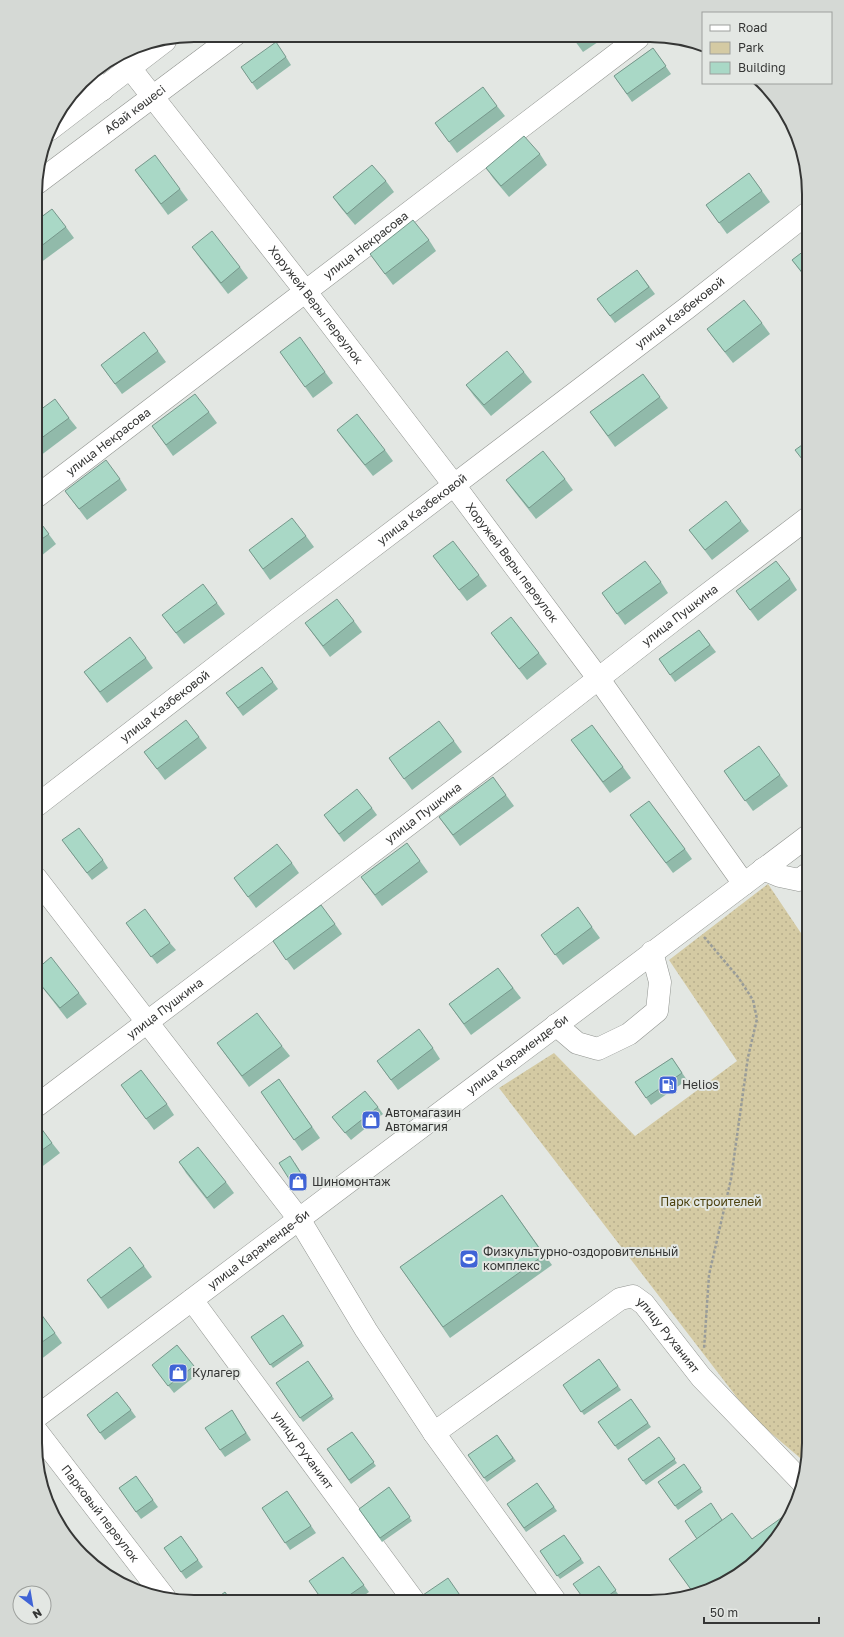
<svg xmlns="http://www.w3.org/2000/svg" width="844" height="1637" viewBox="0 0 844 1637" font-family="'Golos Text',sans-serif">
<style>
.green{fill:url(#green-dots)}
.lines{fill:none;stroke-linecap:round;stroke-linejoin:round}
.minor-casing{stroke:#919490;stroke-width:23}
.path{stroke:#999c99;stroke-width:2.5;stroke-dasharray:3 2;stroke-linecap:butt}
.minor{stroke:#fff;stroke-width:22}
.wall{fill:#91baaa}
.building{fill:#a9d8c6;stroke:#76978b}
.labels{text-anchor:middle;stroke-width:4;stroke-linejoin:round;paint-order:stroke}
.street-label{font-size:12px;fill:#353635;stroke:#e3e7e3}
.poi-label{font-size:12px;fill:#353635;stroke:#e3e7e3;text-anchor:start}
.park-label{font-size:12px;fill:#4b400e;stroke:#e3e7e3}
.rim{fill:none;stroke:#353635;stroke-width:2}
</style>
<defs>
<pattern id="green-dots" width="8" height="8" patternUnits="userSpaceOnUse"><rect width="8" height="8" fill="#d4caa3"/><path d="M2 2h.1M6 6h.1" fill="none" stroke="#b7ae8d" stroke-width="1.8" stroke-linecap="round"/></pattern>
</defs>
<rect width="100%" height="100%" fill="#e3e7e3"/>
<path class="green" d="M768,884L809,945V1454L806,1463L752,1417L499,1088L554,1053L635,1136L737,1061L669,960Z"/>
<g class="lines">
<g class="minor-casing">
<g id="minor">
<path id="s1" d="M130,68L306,292L454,485L598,678L744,884"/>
<path d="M89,75L102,90"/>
<path d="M49,130L165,41"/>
<path id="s2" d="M36,184L235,35"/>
<path id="s3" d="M36,497L638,38"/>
<path id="s4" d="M36,806L287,612L687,308L809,212"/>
<path d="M763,869L780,876L799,880L809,873"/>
<path id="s5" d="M36,878L299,1219L366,1330L434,1433L620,1299L633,1296L644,1304L701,1377L802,1482"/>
<path d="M556,1025L577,1043L598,1049L629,1034L657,1011L660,982L652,952"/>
<path id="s6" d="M35,1107L499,756L675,619L809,517"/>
<path id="s7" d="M192,1300L414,1601"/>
<path id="s8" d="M35,1418L809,835"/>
<path id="s9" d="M35,1429L165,1598"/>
<path d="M434,1433L556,1602"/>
</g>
</g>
<path class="path" d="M704,937L738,977L753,1000L757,1019L748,1057L731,1179L709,1275L704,1349"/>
<use href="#minor" class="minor"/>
</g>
<g class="wall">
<path d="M572,37L604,38L583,52Z"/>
<path d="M653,48L671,74L632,102L614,76Z"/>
<path d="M286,57L291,65L257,90L241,67Z"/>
<path d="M497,106L505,116L457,153L435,123Z"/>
<path d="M540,154L547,165L509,197L493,178L486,168Z"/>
<path d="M135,170L180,189L188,200L168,215Z"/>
<path d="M749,173L770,202L727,234L706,205Z"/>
<path d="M386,181L394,192L355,225L341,208L333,197Z"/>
<path d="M36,221L66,227L74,238L36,266Z"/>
<path d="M429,240L436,251L393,285L370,254Z"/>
<path d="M192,247L240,267L248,278L228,294L200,258Z"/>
<path d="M809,247V283L792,260Z"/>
<path d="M637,270L655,294L615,323L597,299Z"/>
<path d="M762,323L770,334L733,363L715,340L707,329Z"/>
<path d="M158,351L166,362L122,394L101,365Z"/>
<path d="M280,352L325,372L333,383L313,398Z"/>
<path d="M524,372L532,382L491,416L474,396L466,385Z"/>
<path d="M643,374L668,408L615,447L590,412Z"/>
<path d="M209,412L217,423L173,456L152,426Z"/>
<path d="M36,413L69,418L77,428L36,459Z"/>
<path d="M337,430L385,450L393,461L373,476L345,441Z"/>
<path d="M120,479L127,490L87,520L65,491Z"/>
<path d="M565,479L573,490L536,519L514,491L506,480Z"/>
<path d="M36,517L56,544L36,560Z"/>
<path d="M741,521L749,531L712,560L689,530Z"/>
<path d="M306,536L314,547L270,580L249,550Z"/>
<path d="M433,556L479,575L487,586L467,601Z"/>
<path d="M790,579L797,590L758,621L736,591Z"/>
<path d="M661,582L668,593L625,625L602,593Z"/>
<path d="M217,603L225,614L184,644L162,615Z"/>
<path d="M354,621L362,632L330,657L305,623Z"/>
<path d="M699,630L716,652L675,682L659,659Z"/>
<path d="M491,633L539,653L547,664L527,680L499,644Z"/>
<path d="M146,658L153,668L107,703L84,672Z"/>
<path d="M273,682L278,689L243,716L226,693Z"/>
<path d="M36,727L41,733L36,737Z"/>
<path d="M199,737L207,748L165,780L144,752Z"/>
<path d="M571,740L623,767L631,778L610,793Z"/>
<path d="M454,741L462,752L412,790L389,758Z"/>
<path d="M724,771L780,775L788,786L753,811Z"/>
<path d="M506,795L514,806L460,846L439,817Z"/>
<path d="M372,808L377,815L344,842L324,815Z"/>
<path d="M630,815L685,849L692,859L673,873Z"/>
<path d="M67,847L103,860L108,868L92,880Z"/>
<path d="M420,861L428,872L382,906L361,877Z"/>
<path d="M292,863L299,873L256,908L234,878Z"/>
<path d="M126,923L170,943L176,950L157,964Z"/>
<path d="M335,924L342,934L294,970L273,941Z"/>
<path d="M592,927L600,938L563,965L541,935Z"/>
<path d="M498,968L521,998L471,1035L449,1004Z"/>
<path d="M36,970L79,993L87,1004L67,1019L35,978Z"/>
<path d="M217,1043L282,1046L290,1056L249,1087Z"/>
<path d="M433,1048L440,1059L398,1090L377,1061Z"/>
<path d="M672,1058L687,1080L651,1105L635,1082Z"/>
<path d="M279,1079L320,1138L302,1151L261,1092Z"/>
<path d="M121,1085L167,1104L174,1115L154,1130Z"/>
<path d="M378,1107L383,1114L351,1140L332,1117Z"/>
<path d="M35,1126L52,1143L60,1153L35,1172Z"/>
<path d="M179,1162L226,1182L234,1193L214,1209L186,1173Z"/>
<path d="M295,1163L307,1182L296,1189L291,1182Z"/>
<path d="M502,1195L552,1265L450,1338L400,1267Z"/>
<path d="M144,1266L152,1277L108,1309L87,1280Z"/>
<path d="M283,1315L304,1346L273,1368L251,1337Z"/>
<path d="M35,1319L55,1333L62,1343L35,1364Z"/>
<path d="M599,1359L621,1390L584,1415L563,1385Z"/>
<path d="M308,1361L334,1399L303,1422L276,1383Z"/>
<path d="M152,1365L194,1366L199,1373L174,1393Z"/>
<path d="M631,1399L651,1427L618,1450L598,1422Z"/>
<path d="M131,1410L136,1417L105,1440L87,1415Z"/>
<path d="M232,1410L251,1440L225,1457L220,1450Z"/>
<path d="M352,1432L376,1466L351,1484L327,1449Z"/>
<path d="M497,1435L516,1461L487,1482L468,1455Z"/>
<path d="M659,1437L677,1463L646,1485L628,1459Z"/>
<path d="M684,1464L703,1492L678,1510L658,1482Z"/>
<path d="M136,1476L158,1507L141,1519L119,1488Z"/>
<path d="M537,1483L557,1511L526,1532L507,1504Z"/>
<path d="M389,1487L412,1521L382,1542L359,1509Z"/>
<path d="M287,1491L316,1533L290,1550L262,1508Z"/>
<path d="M723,1520L752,1539L701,1594L695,1595L669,1559Z"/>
<path d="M69,1531L91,1562L90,1563L64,1534Z"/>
<path d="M564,1535L584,1563L560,1579L540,1551Z"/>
<path d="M181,1536L203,1567L186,1579L164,1548Z"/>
<path d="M343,1557L369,1592L356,1601H323Z"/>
<path d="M599,1566L618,1594L608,1602H586Z"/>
</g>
<g class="building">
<path d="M573,37H581L576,42Z"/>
<path d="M276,42L286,57L252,83L241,67Z"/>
<path d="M653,48L666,66L627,94L614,76Z"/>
<path d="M483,87L497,106L449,142L435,123Z"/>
<path d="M524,136L540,154L501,186L486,168Z"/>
<path d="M155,155L180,189L161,204L135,170Z"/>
<path d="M372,165L386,181L347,214L333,197Z"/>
<path d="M749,173L762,191L719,223L706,205Z"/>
<path d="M52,209L66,227L36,250V221Z"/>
<path d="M413,220L429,240L385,274L370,254Z"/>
<path d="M212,231L240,267L221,283L192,247Z"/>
<path d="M809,247V281L792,260Z"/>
<path d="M637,270L649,287L610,316L597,299Z"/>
<path d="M744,300L762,323L725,352L707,329Z"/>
<path d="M144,332L158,351L115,384L101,365Z"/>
<path d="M300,337L325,372L305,387L280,352Z"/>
<path d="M507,351L524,372L484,405L466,385Z"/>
<path d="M643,374L660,397L608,436L590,412Z"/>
<path d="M195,394L209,412L166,445L152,426Z"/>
<path d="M55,399L69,418L36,442V413Z"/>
<path d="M357,414L385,450L365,465L337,430Z"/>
<path d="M809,440V468L795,450Z"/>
<path d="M543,451L565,479L529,508L506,480Z"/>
<path d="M106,460L120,479L79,509L65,491Z"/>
<path d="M726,501L741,521L705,550L689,530Z"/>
<path d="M36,517L49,534L36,543Z"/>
<path d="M292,518L306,536L263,569L249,550Z"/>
<path d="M453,541L479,575L459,590L433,556Z"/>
<path d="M645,561L661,582L617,614L602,593Z"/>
<path d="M776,561L790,579L750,610L736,591Z"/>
<path d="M203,584L217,603L176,633L162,615Z"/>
<path d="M337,599L354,621L323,646L305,623Z"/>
<path d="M511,617L539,653L519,669L491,633Z"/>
<path d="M699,630L710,645L670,675L659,659Z"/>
<path d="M130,637L146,658L100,692L84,672Z"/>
<path d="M262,667L273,682L238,708L226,693Z"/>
<path d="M186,720L199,737L157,769L144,752Z"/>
<path d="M439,721L454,741L404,779L389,758Z"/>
<path d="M592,725L623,767L603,782L571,740Z"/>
<path d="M759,746L780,775L745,801L724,771Z"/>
<path d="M493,777L506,795L453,835L439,817Z"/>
<path d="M357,789L372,808L339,834L324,815Z"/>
<path d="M649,801L685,849L666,863L630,815Z"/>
<path d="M79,828L103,860L87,873L62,840Z"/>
<path d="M407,843L420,861L375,895L361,877Z"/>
<path d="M277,844L292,863L248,897L234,878Z"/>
<path d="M321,905L335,924L286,960L273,941Z"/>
<path d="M578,907L592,927L555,955L541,935Z"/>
<path d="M145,909L170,943L151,957L126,923Z"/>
<path d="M51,957L79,993L60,1008L35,978L36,970Z"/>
<path d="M498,968L513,988L464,1024L449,1004Z"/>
<path d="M257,1013L282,1046L242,1076L217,1043Z"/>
<path d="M419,1029L433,1048L391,1080L377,1061Z"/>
<path d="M672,1058L682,1073L646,1098L635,1082Z"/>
<path d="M141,1070L167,1104L146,1119L121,1085Z"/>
<path d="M279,1079L312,1127L294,1140L261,1092Z"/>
<path d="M365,1091L378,1107L345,1133L332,1117Z"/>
<path d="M38,1124L52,1143L35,1155V1126Z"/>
<path d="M198,1147L226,1182L207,1198L179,1162Z"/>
<path d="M290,1156L302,1175L291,1182L279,1163Z"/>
<path d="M502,1195L544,1255L443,1327L400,1267Z"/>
<path d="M130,1247L144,1266L101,1298L87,1280Z"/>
<path d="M41,1314L55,1333L35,1347V1319Z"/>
<path d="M283,1315L302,1343L270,1365L251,1337Z"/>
<path d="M177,1345L194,1366L168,1386L152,1365Z"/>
<path d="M599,1359L618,1386L581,1412L563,1385Z"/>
<path d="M308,1361L332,1396L300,1418L276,1383Z"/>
<path d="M117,1392L131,1410L100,1433L87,1415Z"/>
<path d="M631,1399L648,1423L615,1446L598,1422Z"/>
<path d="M232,1410L246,1433L220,1450L205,1428Z"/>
<path d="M352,1432L374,1462L349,1480L327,1449Z"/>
<path d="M497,1435L513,1458L484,1478L468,1455Z"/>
<path d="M659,1437L675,1459L643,1481L628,1459Z"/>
<path d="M684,1464L701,1488L675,1506L658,1482Z"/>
<path d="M136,1476L153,1500L136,1512L119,1488Z"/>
<path d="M537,1483L554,1507L524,1528L507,1504Z"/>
<path d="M389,1487L410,1517L380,1538L359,1509Z"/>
<path d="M287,1491L311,1526L285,1543L262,1508Z"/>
<path d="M711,1503L722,1520L697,1539L685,1521Z"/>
<path d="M795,1508L776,1540L739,1575L701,1594L695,1595L669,1559L732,1513L752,1539Z"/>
<path d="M69,1531L86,1555L84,1556L64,1534Z"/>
<path d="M564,1535L581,1559L557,1576L540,1551Z"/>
<path d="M181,1536L198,1560L181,1572L164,1548Z"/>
<path d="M343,1557L364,1585L341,1601H323L309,1581Z"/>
<path d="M599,1566L616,1590L600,1602H586L573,1584Z"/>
<path d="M448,1578L464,1601H427L423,1595Z"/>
<path d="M225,1592L231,1601H213Z"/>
</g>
<defs>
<g id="fuel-square" transform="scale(1)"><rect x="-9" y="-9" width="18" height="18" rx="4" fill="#4064d6" stroke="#e3e7e3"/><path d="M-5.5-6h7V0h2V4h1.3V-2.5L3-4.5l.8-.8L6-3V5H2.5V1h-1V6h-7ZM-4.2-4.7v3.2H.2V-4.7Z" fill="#fff"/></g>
<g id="shop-square" transform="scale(1)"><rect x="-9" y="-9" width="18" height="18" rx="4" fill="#4064d6" stroke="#e3e7e3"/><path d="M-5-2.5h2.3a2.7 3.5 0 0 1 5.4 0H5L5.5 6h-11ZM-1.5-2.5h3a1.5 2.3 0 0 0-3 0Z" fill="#fff"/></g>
<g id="stadium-square" transform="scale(1)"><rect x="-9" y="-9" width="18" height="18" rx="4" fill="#4064d6" stroke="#e3e7e3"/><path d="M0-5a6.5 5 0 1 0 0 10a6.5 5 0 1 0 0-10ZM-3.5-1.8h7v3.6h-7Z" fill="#fff"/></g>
</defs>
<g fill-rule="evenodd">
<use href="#fuel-square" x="668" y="1085"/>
<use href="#shop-square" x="371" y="1120"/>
<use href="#shop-square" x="298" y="1182"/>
<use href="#stadium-square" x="469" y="1259"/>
<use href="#shop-square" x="178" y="1373"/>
</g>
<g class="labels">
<g class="street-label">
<text dy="4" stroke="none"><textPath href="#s2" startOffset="124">Абай көшесі</textPath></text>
<text dy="4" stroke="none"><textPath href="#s3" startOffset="415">улица Некрасова</textPath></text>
<text dy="4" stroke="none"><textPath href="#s1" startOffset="301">Хоружей Веры переулок</textPath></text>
<text dy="4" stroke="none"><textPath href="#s4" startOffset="811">улица Казбековой</textPath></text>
<text dy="4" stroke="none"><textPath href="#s3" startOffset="91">улица Некрасова</textPath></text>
<text dy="4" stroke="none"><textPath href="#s4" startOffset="487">улица Казбековой</textPath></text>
<text dy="4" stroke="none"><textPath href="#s1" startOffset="625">Хоружей Веры переулок</textPath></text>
<text dy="4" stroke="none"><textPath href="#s6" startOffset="811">улица Пушкина</textPath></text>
<text dy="4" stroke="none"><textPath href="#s4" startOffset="163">улица Казбековой</textPath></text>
<text dy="4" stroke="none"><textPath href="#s6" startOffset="487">улица Пушкина</textPath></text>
<text dy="4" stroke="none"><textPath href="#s6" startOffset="163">улица Пушкина</textPath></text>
<text dy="4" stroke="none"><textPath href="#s8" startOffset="604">улица Караменде-би</textPath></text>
<text dy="4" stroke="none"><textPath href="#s8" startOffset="280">улица Караменде-би</textPath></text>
<text dy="4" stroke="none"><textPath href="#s5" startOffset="979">улицу Руханият</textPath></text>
<text dy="4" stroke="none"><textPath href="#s7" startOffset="187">улицу Руханият</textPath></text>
<text dy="4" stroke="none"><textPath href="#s9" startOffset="107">Парковый переулок</textPath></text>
</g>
<g class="poi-label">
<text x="682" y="1089">Helios</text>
<text x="385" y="1117">Автомагазин<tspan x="385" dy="14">Автомагия</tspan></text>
<text x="312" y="1186">Шиномонтаж</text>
<text x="483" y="1256">Физкультурно-оздоровительный<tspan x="483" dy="14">комплекс</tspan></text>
<text x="192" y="1377">Кулагер</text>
</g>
<g class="park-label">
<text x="711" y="1206">Парк строителей</text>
</g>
</g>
<path d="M0 0H844V1637H0ZM194 42H650A152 152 0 0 1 802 194V1443A152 152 0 0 1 650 1595H194A152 152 0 0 1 42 1443V194A152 152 0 0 1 194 42Z" fill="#d5d9d5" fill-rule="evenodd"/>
<path class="rim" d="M194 42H650A152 152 0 0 1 802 194V1443A152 152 0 0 1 650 1595H194A152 152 0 0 1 42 1443V194A152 152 0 0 1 194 42Z"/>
<rect x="702" y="12" width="130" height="72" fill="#e3e7e3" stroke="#9da09d"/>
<rect x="710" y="25" width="20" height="6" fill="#ffffff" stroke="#9da09d"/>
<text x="738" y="32" font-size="12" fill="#353635">Road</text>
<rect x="710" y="42" width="20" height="12" fill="#d4caa3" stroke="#9da09d"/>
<text x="738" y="52" font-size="12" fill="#353635">Park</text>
<rect x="710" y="62" width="20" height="12" fill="#a9d8c6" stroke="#9da09d"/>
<text x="738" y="72" font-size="12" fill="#353635">Building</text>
<g transform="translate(32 1605) rotate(149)"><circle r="19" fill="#e3e7e3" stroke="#9da09d"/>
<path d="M0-3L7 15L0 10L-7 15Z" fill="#4064d6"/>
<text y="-6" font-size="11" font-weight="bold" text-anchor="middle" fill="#353635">N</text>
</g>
<path d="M704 1617v6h115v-6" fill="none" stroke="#353635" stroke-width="2"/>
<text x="710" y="1617" font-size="12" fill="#353635" stroke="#e3e7e3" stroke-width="3" paint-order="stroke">50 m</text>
</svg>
